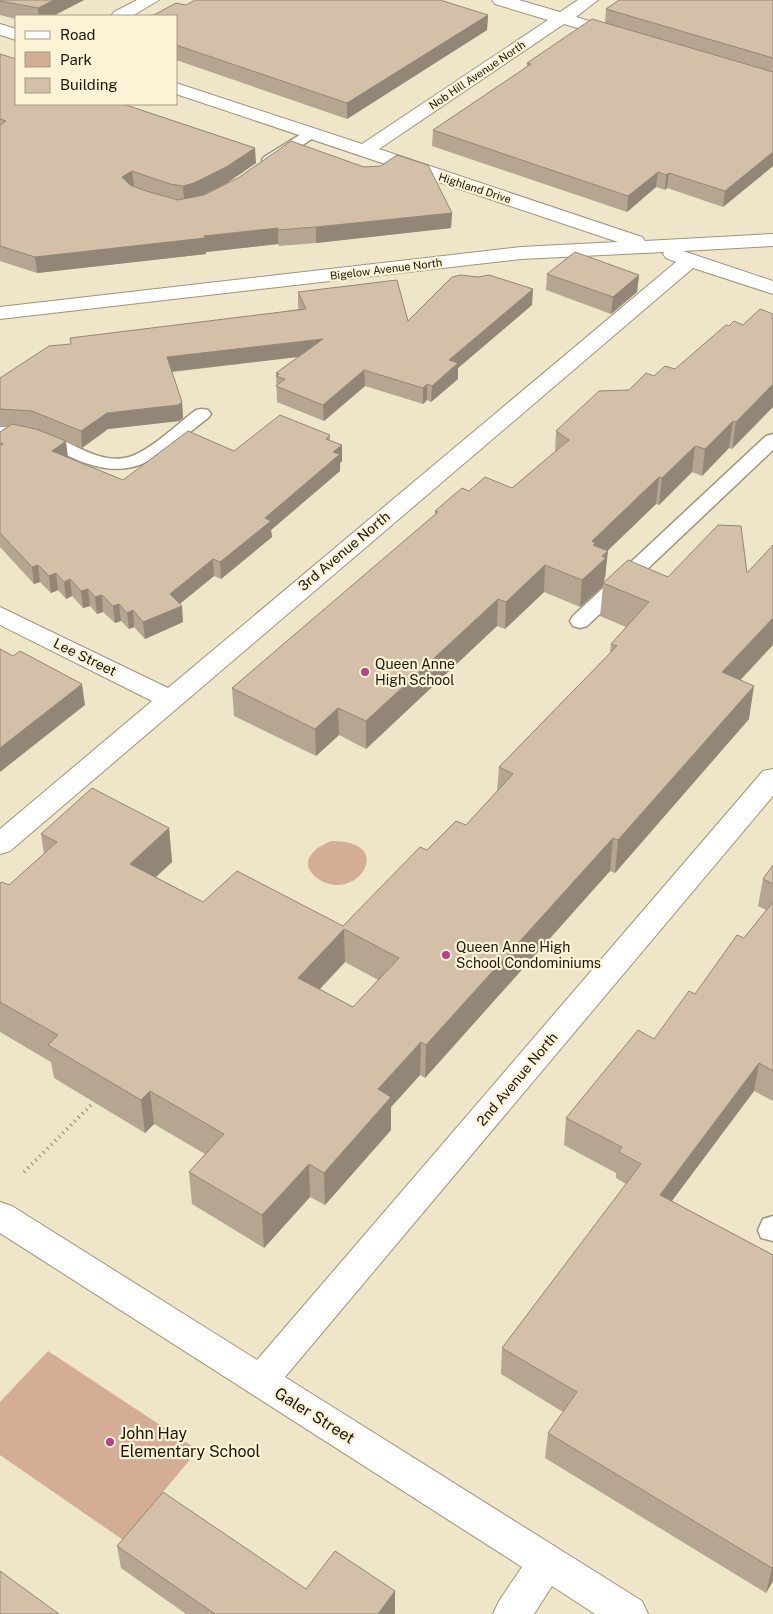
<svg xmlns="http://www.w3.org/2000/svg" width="773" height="1614" viewBox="0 0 773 1614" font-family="'Public Sans',sans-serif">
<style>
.green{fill:#d4ad97}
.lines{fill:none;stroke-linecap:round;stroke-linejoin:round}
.service-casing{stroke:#9e957b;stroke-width:3}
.minor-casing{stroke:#9e957b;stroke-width:2}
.path{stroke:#8a836f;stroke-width:4;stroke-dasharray:1 4.5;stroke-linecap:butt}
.service{fill:#fff;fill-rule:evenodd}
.minor{fill:#fff;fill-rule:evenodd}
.wall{fill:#b6a591;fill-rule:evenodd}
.shaded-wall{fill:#948676}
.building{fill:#d4c0a9;stroke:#948676;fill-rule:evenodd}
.poi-dot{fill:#bd3d88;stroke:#fcf3d6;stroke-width:2}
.labels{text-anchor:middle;stroke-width:4.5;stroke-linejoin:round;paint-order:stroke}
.far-street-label{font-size:11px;fill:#1b170d;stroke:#fcf3d6}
.street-label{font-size:14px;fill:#1b170d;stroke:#fcf3d6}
.poi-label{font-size:14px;fill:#1b170d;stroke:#fcf3d6;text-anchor:start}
.near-street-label{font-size:16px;fill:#1b170d;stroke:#fcf3d6}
.near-poi-label{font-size:16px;fill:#1b170d;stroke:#fcf3d6;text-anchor:start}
</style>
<rect width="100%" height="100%" fill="#efe6c9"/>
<g class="green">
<path d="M332,841C399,841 355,906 317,878C296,862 316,846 332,841Z"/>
<path d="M48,1351L198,1450L123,1540L0,1455V1402Z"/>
</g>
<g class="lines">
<g class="service-casing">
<g id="service">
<path d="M311,128L319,133L316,136L276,163H264L262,160L264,157Z"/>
<path d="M202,409L208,410L211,414L208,418C153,460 133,488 62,453C40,443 24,435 0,439V427C13,426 25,426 38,430C67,438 98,466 129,457C150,451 177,424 196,410Z"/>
<path d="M773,434V450L587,626L580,628L573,626L570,621L573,616L766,436Z"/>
<path d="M773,1216V1241L761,1238L758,1230L763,1219Z"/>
</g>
</g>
<g class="minor-casing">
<g id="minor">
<path d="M137,0H159L132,16H111L114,12Z"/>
<path d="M492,0H519L560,12L578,0H598L576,17L624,31L627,35L624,39L618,40L564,24L379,149L642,237L645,241L773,234V246L683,251L773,281V294L693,268L10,851L0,854V829L152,701L0,625V607L168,688L676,262L666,258L663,254L664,252L521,259L0,319V307L521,247L618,242L176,94V83L362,144L548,20L495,4Z"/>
<path d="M0,24L16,29V40L0,35Z"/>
<path d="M773,769V796L285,1377L642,1601L648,1614H595L552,1586L534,1614H493L499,1601L522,1567L0,1233V1202L12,1206L257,1360L763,771Z"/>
</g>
</g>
<path class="path" d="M24,1172L94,1102"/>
<use href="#service" class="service"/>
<use href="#minor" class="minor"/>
</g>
<g class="wall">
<path d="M0,0H84L53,16H16V19L0,15Z"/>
<path d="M617,0H773V166L723,207L667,188L665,190L656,187L627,212L432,146L433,130L527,67V63L605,23L606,9L618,1Z"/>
<path d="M186,5L488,15L487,30L347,119L176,60V16Z"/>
<path d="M0,54L16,104L256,163L227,183L201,196L452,213L451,228L316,243L279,246L278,244L206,252V254L37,273L0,261Z"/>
<path d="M547,274L639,275L637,292L611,314L546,290Z"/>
<path d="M298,292L408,321L532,305L458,368V379L431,402L427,400L423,404L365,386L324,421L277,402L276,373L298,357L172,372L182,402L183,418L179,421L108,429L82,448L34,427L26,426L68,457L123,480L234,451L330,435V440L342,461L340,463V471L271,530L272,537L221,579L214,576L180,604L183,622L145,639L134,627L129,629L121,621L115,623L103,612L97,614L90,606L83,608L72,596L66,599L58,590L51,593L40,582L34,584L0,547V432L9,426L0,425V378L70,344L299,309L298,307Z"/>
<path d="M760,309L732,449L729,448L702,476L692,472L659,505L656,504L607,551L605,578L604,582L628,560L741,680L749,719L615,873L610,871L425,1078L420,1075L391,1107V1130L325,1205L310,1197L264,1248L192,1204L189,1172L205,1154L154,1124L145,1133L54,1078L51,1062L0,1032V883L9,885L44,854L41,834L169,828L172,862L156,877L203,902L343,926L427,850L466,825L497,791L499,767L610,653L611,644L626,627L600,616L603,586L580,607L544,592L505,629L497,626L366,749L339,735L316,756L234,716L232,688L435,515V511L469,491L512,488L555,452L556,431L654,376L675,369L729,326L743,325ZM345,962L378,980L353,1007L320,989Z"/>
<path d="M773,865V1101L754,1091L672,1201L773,1255V1581L766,1593L545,1458L548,1433L563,1412L501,1374L502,1348L626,1184L616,1178V1173L564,1145L566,1118L654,1039L695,994L744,938L766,910L758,906L763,879Z"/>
<path d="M117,1546L306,1589L395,1591V1613L394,1614H186L121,1568Z"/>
</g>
<g class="shaded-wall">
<path d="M54,0H84L53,16H39L38,8Z"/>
<path d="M488,15L487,30L347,119V103Z"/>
<path d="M255,148L256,163L227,183L195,199L184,201L183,186Z"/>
<path d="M773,152V166L723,207L725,191Z"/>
<path d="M132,171L134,186L123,193L122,177Z"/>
<path d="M658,172L656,187L627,212L628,196Z"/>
<path d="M669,173L667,188L665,190L666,175Z"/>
<path d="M452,213L451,228L316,243V227Z"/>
<path d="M278,228V244L206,252V254L37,273L35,257L204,236Z"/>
<path d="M639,275L637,292L611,314L613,297Z"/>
<path d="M533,289L532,305L458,368V379L431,402L432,386L449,360Z"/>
<path d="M323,339V354L168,372L167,357Z"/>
<path d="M364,370L365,386L324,421L323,405Z"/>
<path d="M427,384V400L423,404V388Z"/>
<path d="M773,384V407L732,449L736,422Z"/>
<path d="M182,402L183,418L179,421L108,429L82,448L81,431L107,413Z"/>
<path d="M733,421L729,448L702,476L705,449Z"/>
<path d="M66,441L68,458L52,451Z"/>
<path d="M342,445V461L340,463V471L271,530L272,537L221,579L220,562L265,518L333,452Z"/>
<path d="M695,446L692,472L659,505L662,478Z"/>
<path d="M659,477L656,504L594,564L592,541Z"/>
<path d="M608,551L605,578H604V584L603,583V586L580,607L582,580Z"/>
<path d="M213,559L214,576L173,609L182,606L183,622L145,639L143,622L170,594Z"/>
<path d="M38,565L40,582L34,584L32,567Z"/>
<path d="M545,565L544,592L505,629L506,602Z"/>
<path d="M56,573L58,590L51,593L49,576Z"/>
<path d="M70,579L72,596L66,599L64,582Z"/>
<path d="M88,589L90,606L83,608L81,591Z"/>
<path d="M102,595L103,612L97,614L95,597Z"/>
<path d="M498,599L497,626L366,749V721Z"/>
<path d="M119,604L121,621L115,623L113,606Z"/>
<path d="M133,610L134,627L129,629L127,613Z"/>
<path d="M773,618V645L717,705L722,672Z"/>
<path d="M82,684L85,705L0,772V748Z"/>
<path d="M754,686L749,719L615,873L618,840Z"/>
<path d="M338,708L339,735L316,756L315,729Z"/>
<path d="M169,828L172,862L134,897L130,864Z"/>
<path d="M613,838L610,871L425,1078L426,1045Z"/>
<path d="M344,929L345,962L299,1011L298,978Z"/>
<path d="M421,1042L420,1075L391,1107V1130L325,1205L324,1173L378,1089Z"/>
<path d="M759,1063L754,1091L656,1222L660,1195Z"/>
<path d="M150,1091L154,1124L145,1133L141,1100Z"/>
<path d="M309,1164L310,1197L264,1248L262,1215Z"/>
<path d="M773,1567V1581L766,1593L772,1568Z"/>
<path d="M395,1591V1613L394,1614H378Z"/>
</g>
<g class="building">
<path d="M0,0H54L38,8L0,1Z"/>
<path d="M195,0H440L488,15L347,103L176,45V16H152L176,3L186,5Z"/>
<path d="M619,0H773V58L606,9Z"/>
<path d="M592,19L773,72V152L725,191L669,173L666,175L658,172L628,196L433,130L531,64L527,63Z"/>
<path d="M0,54L16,59V104H123L255,148L226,167L194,183L183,186L170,184L132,171L122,177L130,185L146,191L178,200L204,195L238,178L291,141L364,167L381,166L397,155L428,165L452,213L316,227L278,230V228L204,236L205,238L35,257L0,246V125L6,121L0,119Z"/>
<path d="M575,252L639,275L613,297L547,274Z"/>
<path d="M461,275L478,277L489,275L533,289L449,360L458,363L432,386L427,384L423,388L364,370L323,405L276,386L285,379L276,376L279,374L276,373L323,339L167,357L182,402L178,405L107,413L81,431L32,411L0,409V378L49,346L71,344L70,338L306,309L298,292L397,280L408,321L452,277Z"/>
<path d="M760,309L773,314V384L736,422L733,421L705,449L695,446L662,478L659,477L592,541L595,543L593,545L608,551L602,556L606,558L582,580L545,565L506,602L498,599L366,721L338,708L315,729L232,688L438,512L435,511L462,488L469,491L485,477L512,488L569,440L556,431L599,391L629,390L646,373L654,376L665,366L675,369L726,325L729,326L734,321L743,325Z"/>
<path d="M280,415L330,435L326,439L342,445L333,452L340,454L265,518L271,521L220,562L213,559L170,594L182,606L143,622L133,610L127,613L119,604L113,606L102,595L95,597L88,589L81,591L70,579L64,582L56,573L49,576L38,565L32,567L0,533V446L3,444L0,443V432L12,424L36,429L66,441L52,451L123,480L188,431L234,451Z"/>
<path d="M718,525L741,526L747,573L773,545V618L722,672L754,686L618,840L613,838L426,1045L421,1042L378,1089L391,1097L324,1173L309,1164L262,1215L189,1172L224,1134L150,1091L141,1100L48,1045L58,1035L0,1002V883L2,882L9,885L57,842L41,834L92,788L169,828L130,864L203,902L237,871L343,926L420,847L427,850L456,821L466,825L513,774L499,767L617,646L611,644L649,602L603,583L628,560L668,577ZM344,929L399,958L353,1007L298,978Z"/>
<path d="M0,649L13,656L20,651L82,684L0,748Z"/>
<path d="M773,865V884L763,879Z"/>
<path d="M773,902V1071L759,1063L660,1195L773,1255V1567L772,1568L548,1433L577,1392L502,1348L641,1164L619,1152L622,1147L566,1118L638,1030L654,1039L689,991L695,994L737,935L744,938Z"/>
<path d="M163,1492L306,1589L335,1551L395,1591L378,1614H215L117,1546Z"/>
<path d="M0,1571L59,1614H0Z"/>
</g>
<g class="poi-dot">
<circle cx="365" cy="672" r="5"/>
<circle cx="446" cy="955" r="5"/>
<circle cx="110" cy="1442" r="5"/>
</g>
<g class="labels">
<g class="far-street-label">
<text transform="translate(477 75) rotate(-34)" y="4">Nob Hill Avenue North</text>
<text transform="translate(475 188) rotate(18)" y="4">Highland Drive</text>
<text transform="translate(386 269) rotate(-7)" y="4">Bigelow Avenue North</text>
</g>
<g class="street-label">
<text transform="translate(344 551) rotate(-40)" y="5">3rd Avenue North</text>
<text transform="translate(85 657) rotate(26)" y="5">Lee Street</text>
<text transform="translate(517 1079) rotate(-50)" y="5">2nd Avenue North</text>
</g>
<g class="poi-label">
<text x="375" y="669">Queen Anne<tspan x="375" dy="16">High School</tspan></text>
<text x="456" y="952">Queen Anne High<tspan x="456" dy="16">School Condominiums</tspan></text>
</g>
<g class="near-street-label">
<text transform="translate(315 1415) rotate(32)" y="6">Galer Street</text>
</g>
<g class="near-poi-label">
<text x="120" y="1439">John Hay<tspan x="120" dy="18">Elementary School</tspan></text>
</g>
</g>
<rect x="15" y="15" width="162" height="90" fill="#fcf3d6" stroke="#a29b86"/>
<rect x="25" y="31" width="25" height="8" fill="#ffffff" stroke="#a29b86"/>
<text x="60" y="40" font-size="15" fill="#1b170d">Road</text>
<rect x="25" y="52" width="25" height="15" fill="#d4ad97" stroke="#a29b86"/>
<text x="60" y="65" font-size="15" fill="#1b170d">Park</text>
<rect x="25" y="78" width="25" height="15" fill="#d4c0a9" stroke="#a29b86"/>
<text x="60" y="90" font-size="15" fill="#1b170d">Building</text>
</svg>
